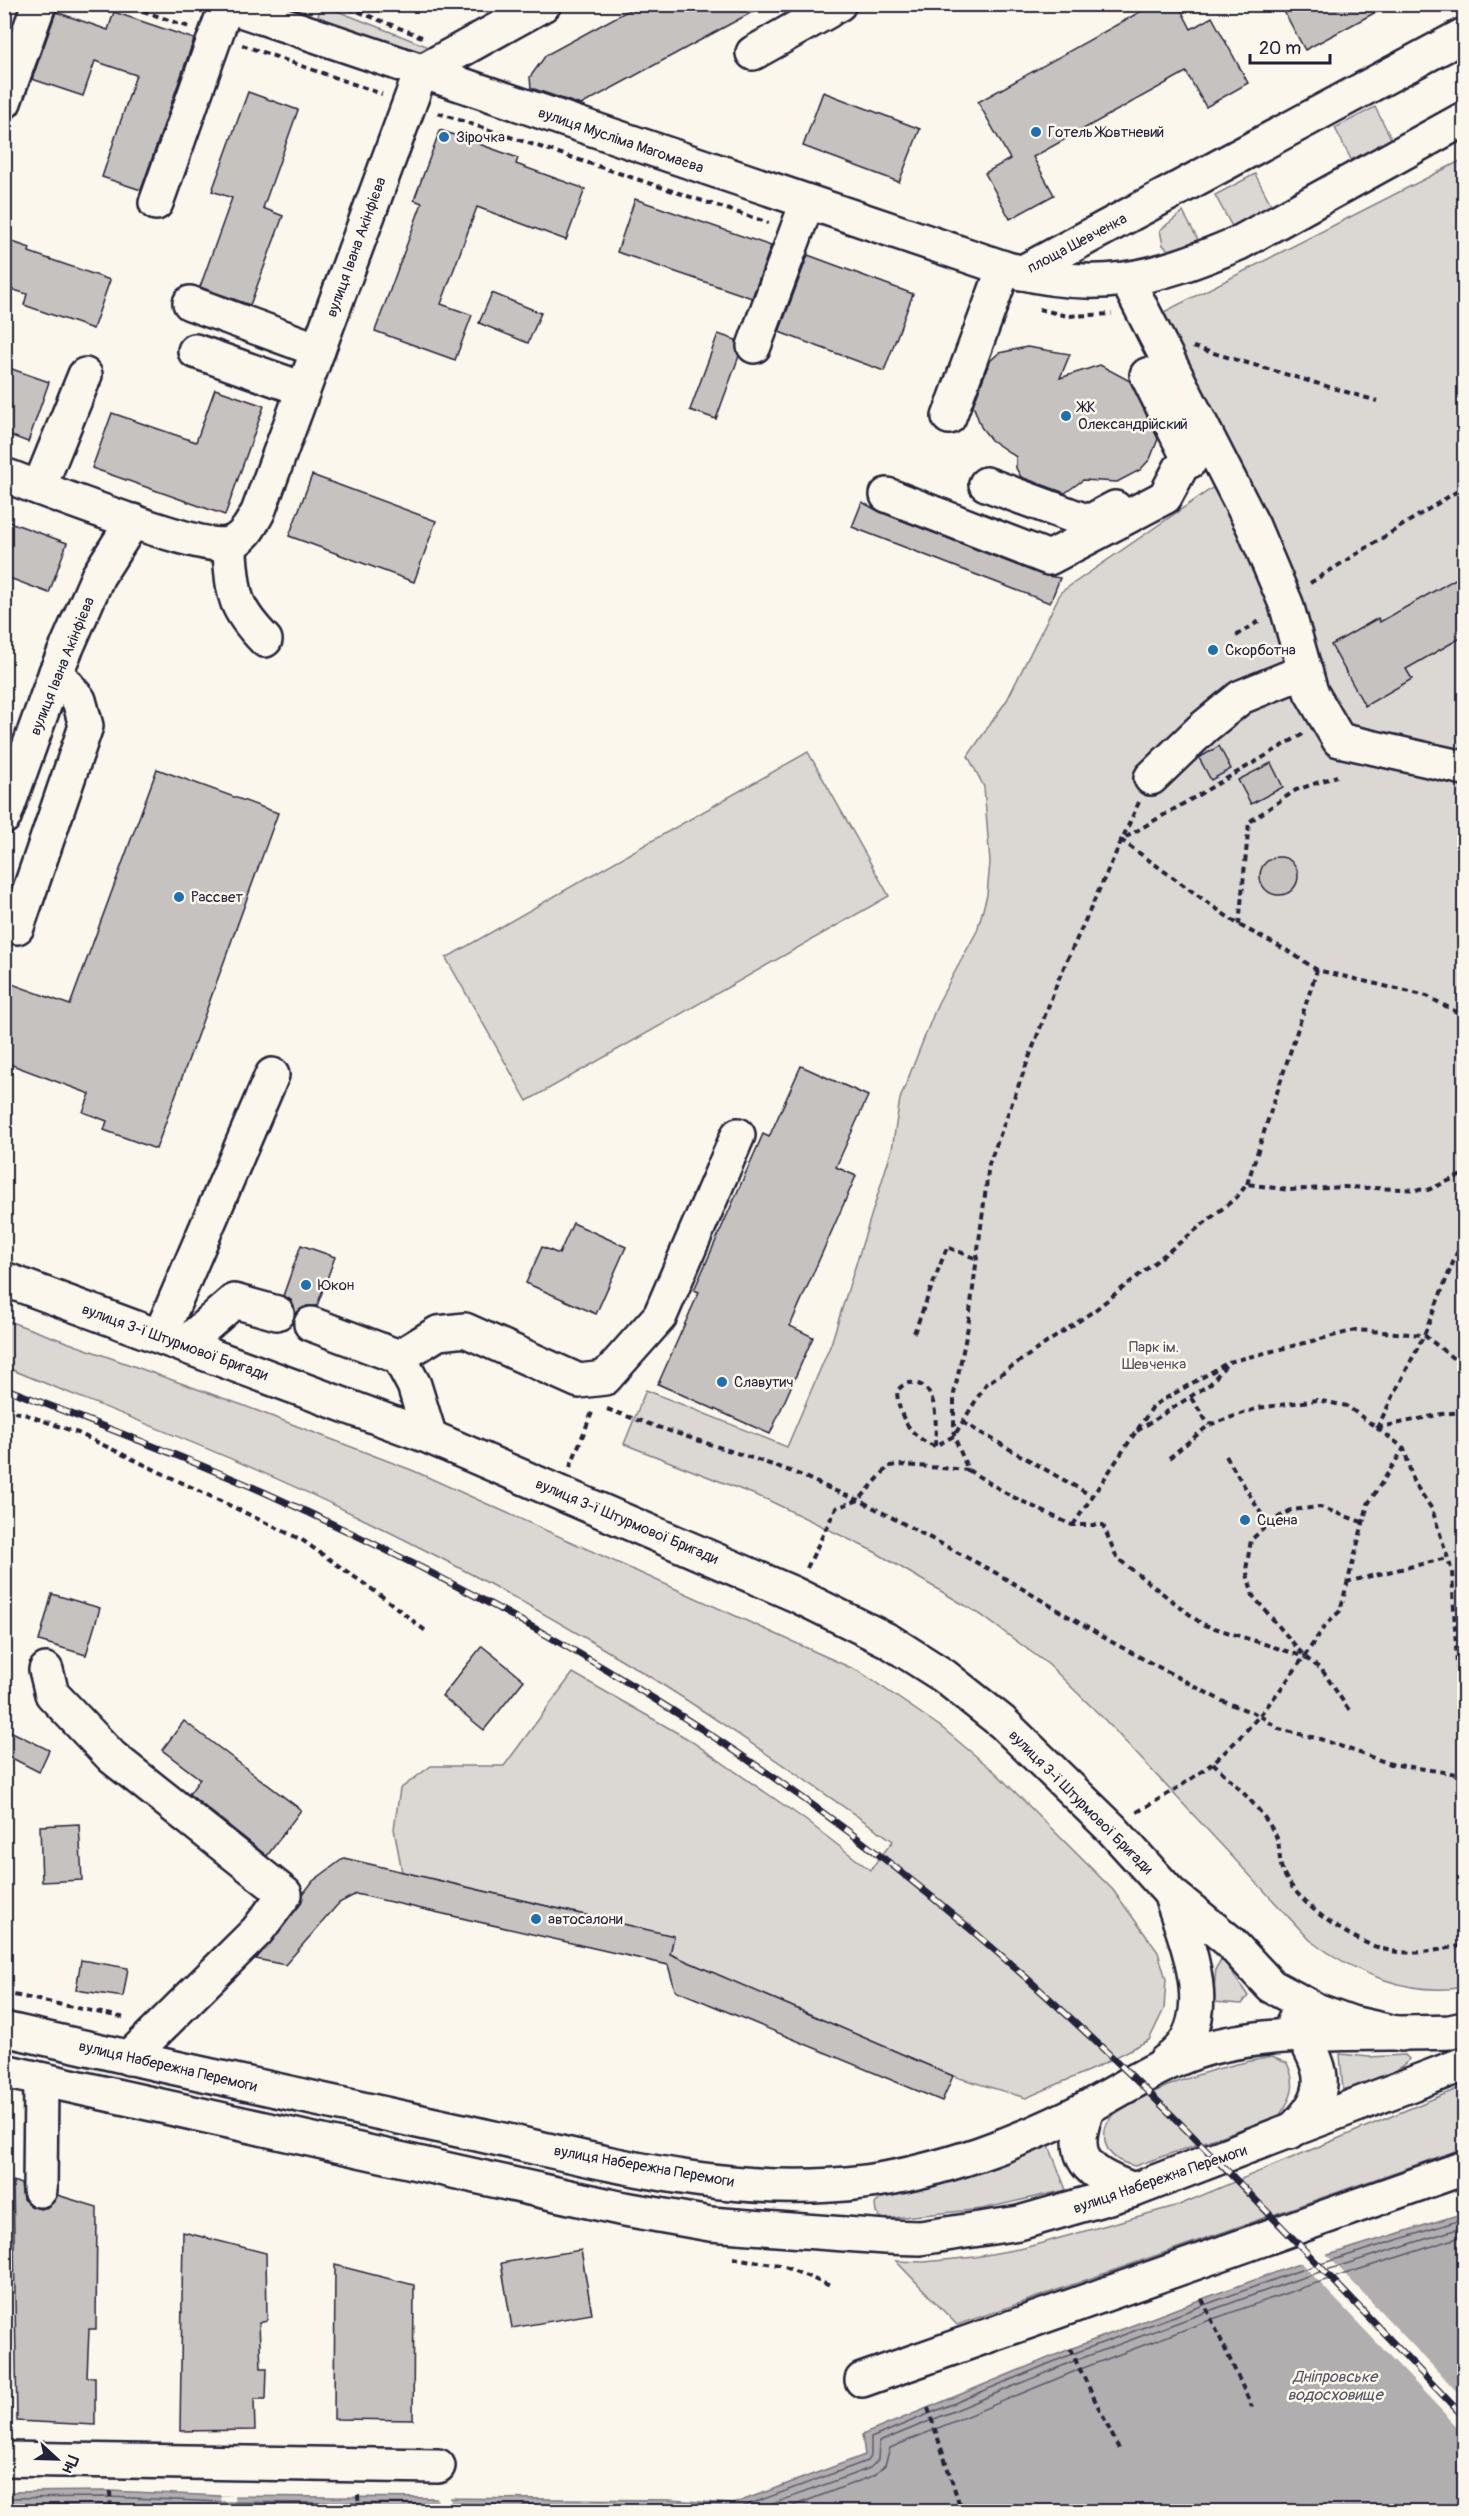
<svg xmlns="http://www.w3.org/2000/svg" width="1469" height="2516" viewBox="0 0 1469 2516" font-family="Pangolin,sans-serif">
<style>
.green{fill:#dbd8d3;stroke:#7e7d87;stroke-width:1.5}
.water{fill:#b1aeb0;stroke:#787681;stroke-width:1.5}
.pier{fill:#fbf7ec}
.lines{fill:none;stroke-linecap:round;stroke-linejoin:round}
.shore{stroke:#5b5a6a;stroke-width:1.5}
.building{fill:#c6c2c0;stroke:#22223b;stroke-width:1.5}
.minor-casing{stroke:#22223b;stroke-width:38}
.major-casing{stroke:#22223b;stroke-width:38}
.path{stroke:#22223b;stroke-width:4;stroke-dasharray:6 4.5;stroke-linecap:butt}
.minor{stroke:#fbf7ec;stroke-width:33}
.major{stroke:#fbf7ec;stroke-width:33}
.rail-casing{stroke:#22223b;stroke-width:7}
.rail{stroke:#fbf7ec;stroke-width:4.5;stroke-dasharray:14;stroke-linecap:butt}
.poi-dot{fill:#1f6fb2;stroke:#fbf7ec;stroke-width:2}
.labels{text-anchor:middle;stroke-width:5;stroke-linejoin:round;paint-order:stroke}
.poi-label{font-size:15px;fill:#22223b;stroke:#fbf7ec;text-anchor:start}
.street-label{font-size:15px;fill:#22223b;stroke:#fbf7ec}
.park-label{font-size:15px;fill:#505061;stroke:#fbf7ec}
.water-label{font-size:16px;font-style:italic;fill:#545364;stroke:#fbf7ec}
</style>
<rect width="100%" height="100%" fill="#fbf7ec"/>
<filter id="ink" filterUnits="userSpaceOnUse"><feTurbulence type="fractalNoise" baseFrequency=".0167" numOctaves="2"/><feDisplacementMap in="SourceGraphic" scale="12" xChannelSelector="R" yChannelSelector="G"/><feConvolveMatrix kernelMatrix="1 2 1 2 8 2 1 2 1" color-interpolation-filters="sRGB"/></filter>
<g filter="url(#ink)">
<g class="green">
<path d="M322,5L429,47L414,62L315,24Z"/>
<path d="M1375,107L1395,146L1355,167L1335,128Z"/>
<path d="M1464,159V1987C1409,1997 1353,1972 1310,1940L1105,1720L1049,1665L981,1615L875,1552L768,1500L624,1444L646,1390L787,1447L831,1344L892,1149L900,1099L938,1003L977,931L987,895L990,862L984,787L968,756L1007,700L1061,592L1237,471L1154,317Z"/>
<path d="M1255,174L1275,212L1236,234L1215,195Z"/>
<path d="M1183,212L1204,251L1174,255L1163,245L1160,230Z"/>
<path d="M808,752L889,896L527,1101L446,958Z"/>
<path d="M5,1320L242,1405L414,1471L860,1672L941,1727L995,1772L1113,1890L1158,1952L1166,1979L1164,2009L1149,2040L1097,2067L1026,2098L953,2076L670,1954L674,1936L402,1872L394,1829L400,1789L431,1766H504L573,1673L688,1739L804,1819L870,1870L893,1841C801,1778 710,1712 614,1655C533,1606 449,1561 365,1520C248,1462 125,1416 5,1367Z"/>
<path d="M1222,1958L1248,1996L1242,2004L1213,2002L1216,1968Z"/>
<path d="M1340,2054L1369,2057L1405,2055L1409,2059C1404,2072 1358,2085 1343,2090Z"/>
<path d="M1272,2057L1287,2063C1297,2085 1293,2097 1279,2116L1135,2166C1121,2163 1108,2157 1105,2141C1104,2134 1105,2125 1110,2119C1115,2111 1128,2106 1136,2101C1179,2078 1224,2065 1272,2057Z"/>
<path d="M1464,2086V2148L957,2325L896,2261L924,2262L975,2257L1024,2248L1179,2205Z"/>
<path d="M1048,2143L1066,2190L982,2209L883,2219L876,2213L875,2204L881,2198C939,2188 994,2168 1048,2143Z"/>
</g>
<path class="water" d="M1464,2213V2511L5,2512V2492L110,2491L221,2496L669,2500L733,2504L865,2455L862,2435L1070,2349L1202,2299L1296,2265Z"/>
<g class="pier">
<path d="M1325,2253L1464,2399V2434L1299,2261Z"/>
<path d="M234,2495L235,2511H222L221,2496Z"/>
<path d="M437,2496L450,2497L452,2511H439Z"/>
</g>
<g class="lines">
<g class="shore">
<path d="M4,2498L109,2497L221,2502L669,2506L734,2510L867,2461L871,2455V2438L1072,2354L1204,2305L1298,2271L1464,2219"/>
<path d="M4,2506L109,2504L220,2509L526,2512"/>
<path d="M751,2512L870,2468L878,2460L879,2442L1074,2361L1206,2312L1301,2278L1464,2227"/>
<path d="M777,2512L875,2475L885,2465L890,2448L1078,2370L1210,2320L1304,2287L1464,2236"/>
</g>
</g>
<g class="building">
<path d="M640,4H767L581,105L531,88L530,77L546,55Z"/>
<path d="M1154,4H1178L1191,29L1212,17L1248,83L1206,107L1186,72L1033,157L1054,195L1010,219L985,173L1010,159L978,102Z"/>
<path d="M1280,4H1391L1305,50Z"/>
<path d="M56,12L108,30L114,12L194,39L141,190L102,177L136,75L95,61L83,96L32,79Z"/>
<path d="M248,92L298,110L263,208L283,216L250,305L200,287L232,198L212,191Z"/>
<path d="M823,92L920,129L899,182L803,146Z"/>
<path d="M440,130L518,158L516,164L585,189L566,240L477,207L441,304L472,315L455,360L375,331L422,203L414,200Z"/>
<path d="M635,199L771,246L752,298L617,252Z"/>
<path d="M4,239L30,248L29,252L110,280L93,329L24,305L27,294L4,287Z"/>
<path d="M808,255L913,294L884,371L779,332Z"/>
<path d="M492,293L541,313L528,343L479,323Z"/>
<path d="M718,334L736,340L739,356L716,419L690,410Z"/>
<path d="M1027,347L1070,354L1060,378L1100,365L1130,381L1158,439L1150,459L1140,470L1117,482L1083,480L1065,493L1021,477L1016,468V457L991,440L981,427L973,405L990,361L999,353Z"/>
<path d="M9,368L49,382L28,442L4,433V382Z"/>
<path d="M215,389L264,406L225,515L92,468L112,413L196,442Z"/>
<path d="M312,475L436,521L414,582L289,536Z"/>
<path d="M862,502L880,512L1042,575L1060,578L1050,603L852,527Z"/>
<path d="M4,520L67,543L49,593L4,576Z"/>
<path d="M1464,574V636L1406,669L1412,679L1365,706L1331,645L1378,618L1380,622Z"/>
<path d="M1219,746L1231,769L1211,780L1199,758Z"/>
<path d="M1271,763L1283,787L1251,804L1238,780Z"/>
<path d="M157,769L278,813L156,1149L104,1130L107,1121L83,1112L90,1094L4,1062V981L70,1005Z"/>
<circle cx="1279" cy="876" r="19"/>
<path d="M801,1066L868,1096L836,1167L856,1176L790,1326L813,1337L770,1434L658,1384L699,1292L694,1290L763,1134L769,1137Z"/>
<path d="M573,1223L626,1247L596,1314L526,1283L542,1247L559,1254Z"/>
<path d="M301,1245L335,1257L317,1306H307L295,1315L291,1300L283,1296Z"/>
<path d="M52,1594L100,1608L86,1655L39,1641Z"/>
<path d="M482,1646L524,1680L484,1730L442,1696Z"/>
<path d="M184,1721L301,1810L267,1856L189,1794L200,1779L162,1750Z"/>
<path d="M4,1728L49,1750L39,1772L4,1754Z"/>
<path d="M79,1824L82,1880L42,1882L40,1826Z"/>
<path d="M344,1858L674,1936L670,1954L953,2076L942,2101L675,1990L668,1965L356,1894L339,1903L285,1965L256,1959L300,1905L303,1894L313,1881Z"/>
<path d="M81,1960L128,1968L123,1997L76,1990Z"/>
<path d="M13,2181L21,2184L23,2199L31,2206L40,2209L49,2207L57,2195L97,2207L96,2329H89L87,2377H95V2425L17,2421Z"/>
<path d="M183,2232L266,2253L267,2321L259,2323L261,2368H267L266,2399H254L255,2430L180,2431Z"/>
<path d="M581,2250L592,2314L512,2328L501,2263Z"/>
<path d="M335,2265L414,2285L413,2420L334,2419Z"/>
</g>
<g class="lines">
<g class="minor-casing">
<g id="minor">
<path d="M223,4L1004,268C1095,294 1153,280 1239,243L1464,119"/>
<path d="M828,11L753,53L839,4"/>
<path d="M4,102L39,4"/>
<path d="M156,203L226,6"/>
<path d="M1021,273L1464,35"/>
<path d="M1127,280L1253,526L1286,604L1311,692L1339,740L1464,768"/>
<path d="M190,303L318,350"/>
<path d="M754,346L807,203"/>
<path d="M195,351L303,389"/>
<path d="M1147,375L1190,461"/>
<path d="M949,417L1004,268"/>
<path d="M4,475C40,488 200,551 228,544C243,540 251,525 258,512L421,72L544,4"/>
<path d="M986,484L1089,522L1115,508"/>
<path d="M39,488L85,375"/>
<path d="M887,495L1049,558L1165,497L1180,469"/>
<path d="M229,544C234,592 230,604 265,640"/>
<path d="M1151,778L1203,728L1241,697L1305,671"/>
<path d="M4,817L56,672L98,576L133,521"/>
<path d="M17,927L86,726L79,700L56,672"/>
<path d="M311,1324L399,1357L414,1385L430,1437"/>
<path d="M160,1336L272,1075"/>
<path d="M184,1345L234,1301L277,1313"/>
<path d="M399,1357L438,1333L465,1330L579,1381L605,1378L660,1316L738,1135"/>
<path d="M46,1670L52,1694L112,1757L285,1894L257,1931L129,2058"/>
<path d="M40,2190L41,2080"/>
<path d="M862,2380L1464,2168"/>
<path d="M4,2459L438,2466"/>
</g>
</g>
<g class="major-casing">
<g id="major">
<path d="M4,1279L430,1437L794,1594L889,1641L944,1676L1002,1722L1111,1828L1170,1893L1229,1941L1271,1986L1316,2010L1352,2023L1401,2034"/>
<path d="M4,2029C155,2064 307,2097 458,2130C590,2158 728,2200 864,2182C940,2172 1022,2142 1090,2106C1126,2087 1158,2065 1196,2052C1266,2028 1374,2035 1450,2032L1464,2029"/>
<path d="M1165,2062C1223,2025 1187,1943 1170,1893"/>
<path d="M4,2071L619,2208L710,2224L885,2237L920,2238L1019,2223L1134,2190L1464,2064"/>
<path d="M1088,2108C1067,2159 1088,2174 1134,2190"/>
<path d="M1290,2132C1335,2090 1324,2069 1294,2021"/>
</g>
</g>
<g class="path">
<path d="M123,4L189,27"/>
<path d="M339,4L422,37"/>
<path d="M242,45L382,94"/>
<path d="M438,113L769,223"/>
<path d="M1039,309L1067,316L1112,314"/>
<path d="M1193,347L1377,401"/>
<path d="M1310,583L1464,487"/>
<path d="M1236,636L1261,620"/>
<path d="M1303,734L1121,840L1239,925L1290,952L1317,970L1427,996L1464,1016"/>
<path d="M1139,802L1059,978L989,1164L968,1327L954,1394V1436L968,1470L1011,1496L1072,1525H1103L1117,1558L1202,1624L1305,1657"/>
<path d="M1239,925L1249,822L1296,790L1337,776"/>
<path d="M1247,1184L1317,970"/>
<path d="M914,1333L947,1247L975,1258"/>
<path d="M1191,1398L1209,1425"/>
<path d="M607,1409C666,1431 727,1449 787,1470C812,1479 834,1492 859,1500L996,1573L1108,1640L1222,1701L1259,1715L1279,1729L1320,1739L1391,1764L1464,1775"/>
<path d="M4,1410L24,1414L78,1433L302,1540L383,1597L427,1632"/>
<path d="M962,1422L1092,1496"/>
<path d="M1377,1428L1424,1335L1464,1235"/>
<path d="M1377,1428L1442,1414L1464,1412"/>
<path d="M1137,1431L1210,1384L1226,1365"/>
<path d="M935,1446C936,1429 939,1390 918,1384C908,1381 903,1384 897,1391C898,1416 911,1438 935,1446L954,1436L986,1384L1095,1310L1237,1197L1247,1184L1289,1190L1344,1187L1428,1190L1464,1174"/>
<path d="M1226,1456L1268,1525"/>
<path d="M1169,1458L1209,1425L1258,1408L1317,1400L1347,1406L1404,1448L1413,1481L1432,1509L1452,1571L1457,1666L1464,1690"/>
<path d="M570,1467L593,1410"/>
<path d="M1073,1525L1154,1405L1229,1362L1356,1330L1424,1335L1464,1367"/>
<path d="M807,1568L836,1508L859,1500L889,1466L903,1465L968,1470"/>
<path d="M1346,1582L1447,1558"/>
<path d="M1349,1710L1322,1670L1305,1657L1253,1596L1246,1570L1251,1540L1272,1521L1291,1510L1320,1507L1362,1522"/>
<path d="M1213,1763C1235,1785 1261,1807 1276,1836C1281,1846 1278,1861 1283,1872C1298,1905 1352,1942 1387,1950C1413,1956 1439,1950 1464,1945"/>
<path d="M1137,1812C1163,1797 1187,1783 1210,1765C1256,1727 1294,1673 1326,1624L1340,1611L1368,1504L1404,1448"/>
<path d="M4,1993L126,2018"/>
<path d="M733,2258L780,2265L833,2287"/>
<path d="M1202,2299L1252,2407"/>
<path d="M1070,2349L1120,2451"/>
<path d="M928,2408L962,2512"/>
<path d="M110,2491L111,2512"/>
<path d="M358,2495L359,2512"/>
</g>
<use href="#minor" class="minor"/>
<use href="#major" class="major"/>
<g class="rail-casing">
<path id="rail" d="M4,1388C92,1422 180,1455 266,1493C502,1600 731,1732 932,1897C1125,2055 1292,2238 1464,2417"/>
</g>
<use href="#rail" class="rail"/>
</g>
</g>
<g class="poi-dot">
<circle cx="1036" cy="132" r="6"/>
<circle cx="444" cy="137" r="6"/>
<circle cx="1066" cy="416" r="6"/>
<circle cx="1213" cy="650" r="6"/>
<circle cx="179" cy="897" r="6"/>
<circle cx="306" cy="1285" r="6"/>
<circle cx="722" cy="1382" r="6"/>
<circle cx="1245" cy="1520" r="6"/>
<circle cx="536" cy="1919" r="6"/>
</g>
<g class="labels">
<g class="poi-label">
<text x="1048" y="137">Готель Жовтневий</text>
<text x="456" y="142">Зірочка</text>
<text x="1078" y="412">ЖК<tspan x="1078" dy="17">Олександрійский</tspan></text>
<text x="1225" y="655">Скорботна</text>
<text x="191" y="902">Рассвет</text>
<text x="318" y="1290">Юкон</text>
<text x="734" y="1387">Славутич</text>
<text x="1257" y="1525">Сцена</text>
<text x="548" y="1924">автосалони</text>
</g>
<g class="street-label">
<text transform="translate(621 140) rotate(19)" y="5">вулиця Мусліма Магомаєва</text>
<text transform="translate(1077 243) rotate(-28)" y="5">площа Шевченка</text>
<text transform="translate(356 247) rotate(-70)" y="5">вулиця Івана Акінфієва</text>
<text transform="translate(62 666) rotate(-68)" y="5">вулиця Івана Акінфієва</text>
<text transform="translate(175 1342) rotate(20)" y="5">вулиця 3-ї Штурмової Бригади</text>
<text transform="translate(627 1521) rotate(23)" y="5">вулиця 3-ї Штурмової Бригади</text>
<text transform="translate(1081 1802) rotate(45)" y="5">вулиця 3-ї Штурмової Бригади</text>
<text transform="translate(168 2066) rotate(13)" y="5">вулиця Набережна Перемоги</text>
<text transform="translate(644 2166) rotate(10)" y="5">вулиця Набережна Перемоги</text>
<text transform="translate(1160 2179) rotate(-19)" y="5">вулиця Набережна Перемоги</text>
</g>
<g class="park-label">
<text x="1154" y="1352">Парк iм.<tspan x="1154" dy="17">Шевченка</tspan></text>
</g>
<g class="water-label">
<text x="1335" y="2382">Дніпровське<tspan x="1335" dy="18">водосховище</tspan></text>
</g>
</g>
<rect width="1469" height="2516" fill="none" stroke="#fbf7ec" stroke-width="24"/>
<rect x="12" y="12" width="1445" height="2492" fill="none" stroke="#22223b" stroke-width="2" filter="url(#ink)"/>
<g transform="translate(57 2459) rotate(112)" stroke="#fbf7ec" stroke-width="4.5" paint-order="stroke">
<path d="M0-4.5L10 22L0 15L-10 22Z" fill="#22223b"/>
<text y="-9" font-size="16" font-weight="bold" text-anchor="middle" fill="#22223b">Пн</text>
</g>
<path d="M1250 54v9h80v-9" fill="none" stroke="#22223b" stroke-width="3"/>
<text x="1259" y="54" font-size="18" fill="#22223b" stroke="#fbf7ec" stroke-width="4.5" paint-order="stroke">20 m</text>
</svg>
